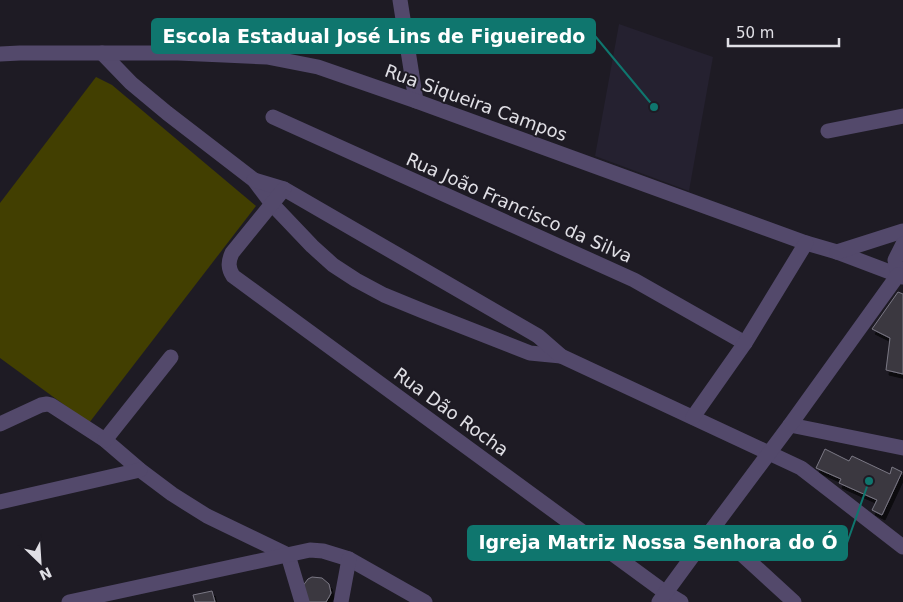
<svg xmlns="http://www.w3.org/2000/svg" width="903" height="602" viewBox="0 0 903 602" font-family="'DejaVu Sans',sans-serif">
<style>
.built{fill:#252130}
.green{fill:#423f01}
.building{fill:#3a3841;stroke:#7b7884;filter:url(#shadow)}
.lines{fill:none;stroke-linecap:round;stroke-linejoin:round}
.minor{stroke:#53496b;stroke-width:15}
.labels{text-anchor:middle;stroke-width:4;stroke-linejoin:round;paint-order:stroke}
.street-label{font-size:18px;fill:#e0dfe5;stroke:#1e1b24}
.leader{fill:none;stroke:#0f766e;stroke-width:2}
.callout-dot{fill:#0f766e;stroke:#1e1b24;stroke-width:2}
.callout{fill:#0f766e;stroke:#0f766e;stroke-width:2}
.callout-label{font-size:19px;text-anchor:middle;font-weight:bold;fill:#fff}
</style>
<defs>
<filter id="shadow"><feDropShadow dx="3" dy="5" stdDeviation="0" flood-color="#0009"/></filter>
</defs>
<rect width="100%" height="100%" fill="#1e1b24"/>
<path class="built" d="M619,24L713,57L689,191L595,156Z"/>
<path class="green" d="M96,77L112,85L256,206L89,423L0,358V203Z"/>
<g class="building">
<path d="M898,292L903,294V374L886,370L890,338L872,329Z"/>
<path d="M825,449L849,461L852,456L890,474L892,467L902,472L882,515L872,510L877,500L839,483L841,479L816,468Z"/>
<path d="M312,577L322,578L329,584L331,593L329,597L326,602H306L302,587L308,579Z"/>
<path d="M212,591L215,602H195L193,595Z"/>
</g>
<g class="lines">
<g class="minor">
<path d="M400,0L416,101"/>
<path d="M102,53L131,83L167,113L254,180L272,204L312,246L333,265L356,280L384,295L423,311L530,353L561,356"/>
<path d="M0,54L20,53H178L224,55L267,57L318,67L416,101L806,243L837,252L903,277"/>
<path d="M273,117L634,280L745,343"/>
<path d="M828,131L903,116"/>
<path d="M254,180L284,189L538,336L561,356L801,468L903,547"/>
<path d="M284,189L232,253C228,262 228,268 233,276L666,593L681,602"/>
<path d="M837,252L903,231"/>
<path d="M898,275L895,260L903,244"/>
<path d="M693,417L745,343L806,243"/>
<path d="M0,424L41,405L47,404L51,405L105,440L140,470L172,494L207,516L288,555"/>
<path d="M790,425L903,448"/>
<path d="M105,440L171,357"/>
<path d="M0,502L140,470"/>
<path d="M713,528L794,602"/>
<path d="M288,555L302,602"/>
<path d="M69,602L310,550L323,551L349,559L425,602"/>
<path d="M341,602L349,559"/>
<path d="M659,602L719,520L790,425L898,275"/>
</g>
</g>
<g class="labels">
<g class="street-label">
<text transform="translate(476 103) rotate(20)" y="6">Rua Siqueira Campos</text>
<text transform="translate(519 208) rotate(24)" y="6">Rua João Francisco da Silva</text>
<text transform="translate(451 412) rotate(36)" y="6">Rua Dão Rocha</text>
</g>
</g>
<path class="leader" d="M654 107L595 36M869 481L847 543"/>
<g class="callout-dot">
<circle cx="654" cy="107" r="5"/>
<circle cx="869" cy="481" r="5"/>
</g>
<g class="callout">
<rect x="152" y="19" width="443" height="34" rx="5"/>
<rect x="468" y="526" width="379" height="34" rx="5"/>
</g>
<g class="callout-label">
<text x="374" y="43">Escola Estadual José Lins de Figueiredo</text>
<text x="658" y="549">Igreja Matriz Nossa Senhora do Ó</text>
</g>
<g transform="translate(40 562) rotate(155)" stroke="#1e1b24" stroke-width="4" paint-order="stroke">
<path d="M0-4L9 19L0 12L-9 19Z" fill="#e0dfe5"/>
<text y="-8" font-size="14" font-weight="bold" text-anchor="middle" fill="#e0dfe5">N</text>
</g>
<path d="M728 38v8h111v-8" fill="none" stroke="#e0dfe5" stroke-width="2.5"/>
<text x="736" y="38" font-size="15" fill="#e0dfe5" stroke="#1e1b24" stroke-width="4" paint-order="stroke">50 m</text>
</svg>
